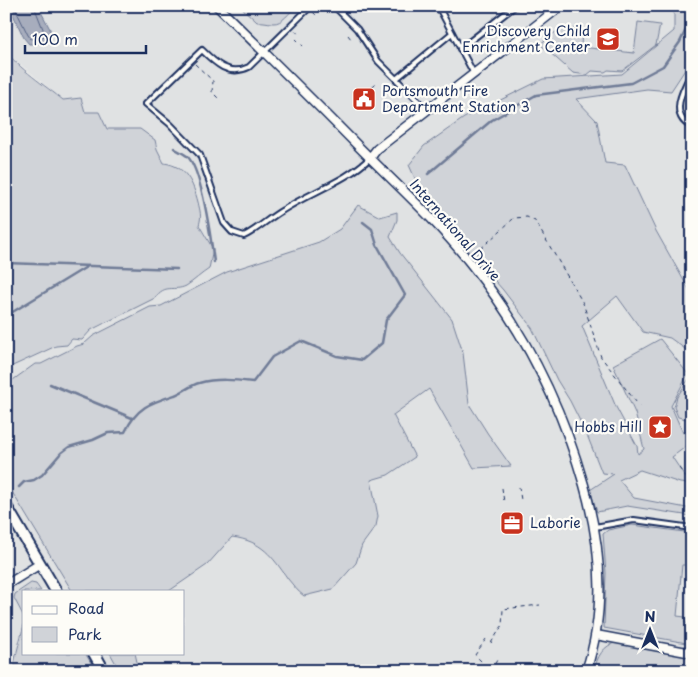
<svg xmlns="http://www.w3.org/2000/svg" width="698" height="677" viewBox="0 0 698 677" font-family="'Playpen Sans',sans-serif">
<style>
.built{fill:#e0e2e3}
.green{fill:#d0d3d8;stroke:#76819b}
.water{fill:#a7adbd;stroke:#6f7b97}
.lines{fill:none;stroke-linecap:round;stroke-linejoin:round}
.shore{stroke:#536184;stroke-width:1}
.stream{stroke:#6f7b97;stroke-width:2.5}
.lane-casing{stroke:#1b2f5e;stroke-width:8}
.street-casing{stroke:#1b2f5e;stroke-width:11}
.secondary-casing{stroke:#1b2f5e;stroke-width:14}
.path{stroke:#1b2f5e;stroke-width:1;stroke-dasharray:4 4;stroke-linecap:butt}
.lane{stroke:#fdfcf7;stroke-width:4}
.street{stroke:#fdfcf7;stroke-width:8}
.secondary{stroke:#fdfcf7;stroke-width:10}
.labels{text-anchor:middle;stroke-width:4.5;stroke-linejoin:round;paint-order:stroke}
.poi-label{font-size:14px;fill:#1b2f5e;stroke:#fdfcf7;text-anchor:end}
.street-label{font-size:14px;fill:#1b2f5e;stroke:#fdfcf7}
</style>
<rect width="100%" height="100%" fill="#f0f0ee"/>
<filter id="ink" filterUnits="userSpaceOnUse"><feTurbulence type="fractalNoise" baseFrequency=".02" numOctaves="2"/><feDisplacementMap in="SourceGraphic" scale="10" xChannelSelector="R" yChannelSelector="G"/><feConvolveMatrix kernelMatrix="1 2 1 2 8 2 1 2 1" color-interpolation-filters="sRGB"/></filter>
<g filter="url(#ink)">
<path class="built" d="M6,6H692V671H96L85,653H184V591H47L46,589L41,591L36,584L31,583L14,598L24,617V624L12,671H6V369L56,346L67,345L72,339L82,340L91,330L106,324L159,292L173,287H184L208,269L213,249L199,225L173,164L164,163L157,149L155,140L130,129H107L99,112H85L81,98L63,100L9,55L6,51Z"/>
<g class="green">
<path d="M240,6H296C290,12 282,24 273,23C267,23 263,21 257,22Z"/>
<path d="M672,6H692V59L671,91L647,89L576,99L597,121L605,163L625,165L656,231L692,295V354L670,338L643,332L617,296L582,326L616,407L637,446L638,454L644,449L635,413L613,365L660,339L688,374L671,406L683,433L692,428V442L672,457L690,484L680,483L640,470L619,480L634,498L692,509L691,516L627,506L597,512L590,490L614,474L602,473L587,435L570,401L557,380L532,328L503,290L426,203L409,165L424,146L464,118L543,79L622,74L674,31V13Z"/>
<path d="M638,22L660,25L656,45L622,71L608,70L605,72L592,71L587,75L573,73L540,44L561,28L582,30L581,47L634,53Z"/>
<path d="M6,51C17,67 47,87 63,100L81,98L85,112H99L107,129H140L155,140L157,149L164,163C186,166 193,183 198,202C200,211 202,216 199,225L213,249L209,269C201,274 194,281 186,286C174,292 165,283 155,298L91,330L82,340L72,339L67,345L56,346L6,369Z"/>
<path d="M358,205L380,217L397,212V220L390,237L400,253L452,319L463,353L469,404L488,434L511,466L474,468L429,389L393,415L415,457L388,475L371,480L378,516L376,526L362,545L356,563L333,589L304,596C297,591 294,586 288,579C272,556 262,541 232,537L207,565L169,591H72L6,482V385L35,364H41L77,346L84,344L93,336L150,307L161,306L227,272L319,242L340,229Z"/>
<path d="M692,374V419L690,420L678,417L674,407L677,397Z"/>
<path d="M632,525L692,533V565H682L677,616L685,617V623L692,624V644L604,628L606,573L603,534L608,530Z"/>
<path d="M31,583L36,584L41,591H24V617L14,598L15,594Z"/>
<path d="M24,624V653H85L96,671H12Z"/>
<path d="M618,642L692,655V671H594C597,657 603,645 618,642Z"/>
<path d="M110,653H135L139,671H120Z"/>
</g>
<path class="water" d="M9,6H38L50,29L51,36C45,43 38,44 29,44L24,38Z"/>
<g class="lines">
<path class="shore" d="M14,6L28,35L31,39H38L44,36L45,34L34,6"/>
<g class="stream">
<path d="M174,148C178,151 184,153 188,157C202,172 211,239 214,262"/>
<path d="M428,174L492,120L536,95L631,83L663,66L680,42L692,17"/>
<path d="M6,263L177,269"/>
<path d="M6,316L88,266"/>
<path d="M50,384L132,418"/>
<path d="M19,487L24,482L34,480L42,475L61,453L69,447L93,440L108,433L125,432C137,407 150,403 175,395C183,392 191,385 199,383C217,378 235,380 253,382L272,357L301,341L337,356L362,360L382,343L386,320L405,295L377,245L372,229L363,222"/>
</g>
<g class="lane-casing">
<g id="lane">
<path d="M311,6L249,67C229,77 215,63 202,50L146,104L170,124L200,155L224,223L232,232L244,236C258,229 269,218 283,210C311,192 346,181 370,158"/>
<path d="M334,6L357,29L378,61L427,110"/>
<path d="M438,6L474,74"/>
<path d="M460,49L515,6"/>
<path d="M692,72C683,89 668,116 692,127"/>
<path d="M396,79L452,33"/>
<path d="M595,527L634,520L692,528"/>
</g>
</g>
<g class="street-casing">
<g id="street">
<path d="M217,6C265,53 313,100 360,148C398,186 438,222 471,264C524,330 561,404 584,485C601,545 607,610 586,671"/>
<path d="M370,158L377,149L561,6"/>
<path d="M6,585L40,564"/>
<path d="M596,635L692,653"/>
</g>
</g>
<g class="secondary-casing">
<g id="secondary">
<path d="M6,506L56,591"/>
<path d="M94,653L104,671"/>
</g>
</g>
<g class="path">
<path d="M313,12L318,17"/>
<path d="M295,30L299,35"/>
<path d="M348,35L351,39"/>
<path d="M296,39L303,46"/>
<path d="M195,64L213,81L212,92L218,98"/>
<path d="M367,92L380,79"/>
<path d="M475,254L514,218L527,217L535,221L583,303L601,357L640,407"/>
<path d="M679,468L692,485"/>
<path d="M519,487L521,500"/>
<path d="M502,488L504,502"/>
<path d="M486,639L475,655L483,663L488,671"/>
<path d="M491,643L502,626L503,609L540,605"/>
<path d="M491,671L497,660"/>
</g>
<use href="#lane" class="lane"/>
<use href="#street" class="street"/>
<use href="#secondary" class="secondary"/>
</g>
</g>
<defs>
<g id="school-square" transform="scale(1.25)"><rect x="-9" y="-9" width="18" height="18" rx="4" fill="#c8321e" stroke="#fdfcf7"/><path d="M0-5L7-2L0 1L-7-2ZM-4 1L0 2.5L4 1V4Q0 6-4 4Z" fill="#fff"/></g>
<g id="civic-square" transform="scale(1.25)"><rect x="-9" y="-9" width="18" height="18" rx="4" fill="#c8321e" stroke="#fdfcf7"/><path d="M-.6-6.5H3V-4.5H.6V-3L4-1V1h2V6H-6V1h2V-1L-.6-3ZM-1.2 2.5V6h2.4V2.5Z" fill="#fff"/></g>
<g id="sight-square" transform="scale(1.25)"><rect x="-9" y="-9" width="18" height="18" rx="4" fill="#c8321e" stroke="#fdfcf7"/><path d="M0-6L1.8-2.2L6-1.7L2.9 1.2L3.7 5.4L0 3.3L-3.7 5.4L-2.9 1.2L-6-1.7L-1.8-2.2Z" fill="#fff"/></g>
<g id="office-square" transform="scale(1.25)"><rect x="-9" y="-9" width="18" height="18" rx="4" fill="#c8321e" stroke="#fdfcf7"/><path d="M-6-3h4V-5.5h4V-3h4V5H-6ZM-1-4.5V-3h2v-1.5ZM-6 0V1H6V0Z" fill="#fff"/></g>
</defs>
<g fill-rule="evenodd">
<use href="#school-square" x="608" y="39"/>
<use href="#civic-square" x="364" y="99"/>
<use href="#sight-square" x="660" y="427"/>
<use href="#office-square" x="512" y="523"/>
</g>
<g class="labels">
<g class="poi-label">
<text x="590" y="36">Discovery Child<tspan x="590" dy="16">Enrichment Center</tspan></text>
<text x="382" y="96" text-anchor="start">Portsmouth Fire<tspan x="382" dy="16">Department Station 3</tspan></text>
<text x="642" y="432">Hobbs Hill</text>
<text x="530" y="528" text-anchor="start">Laborie</text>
</g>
<g class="street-label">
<text transform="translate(455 230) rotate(49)" y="5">International Drive</text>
</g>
</g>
<rect width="698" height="677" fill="none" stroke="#fdfcf7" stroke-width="25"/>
<rect x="12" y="12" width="673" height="652" fill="none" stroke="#1b2f5e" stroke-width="2" filter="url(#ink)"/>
<rect x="22" y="590" width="162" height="65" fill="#fdfcf7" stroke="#a3aaba"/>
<rect x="32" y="606" width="25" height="8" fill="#fdfcf7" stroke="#a3aaba"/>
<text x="68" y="614" font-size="15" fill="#1b2f5e">Road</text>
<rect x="32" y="627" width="25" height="15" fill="#d0d3d8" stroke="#a3aaba"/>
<text x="68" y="640" font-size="15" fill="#1b2f5e">Park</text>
<g transform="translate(650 630)" stroke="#fdfcf7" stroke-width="4" paint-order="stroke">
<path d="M0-4L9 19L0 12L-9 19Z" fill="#1b2f5e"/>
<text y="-8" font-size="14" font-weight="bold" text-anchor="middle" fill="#1b2f5e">N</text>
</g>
<path d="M25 45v8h121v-8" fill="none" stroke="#1b2f5e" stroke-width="2.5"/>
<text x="32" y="45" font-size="15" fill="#1b2f5e" stroke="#fdfcf7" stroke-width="4" paint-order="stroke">100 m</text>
</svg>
